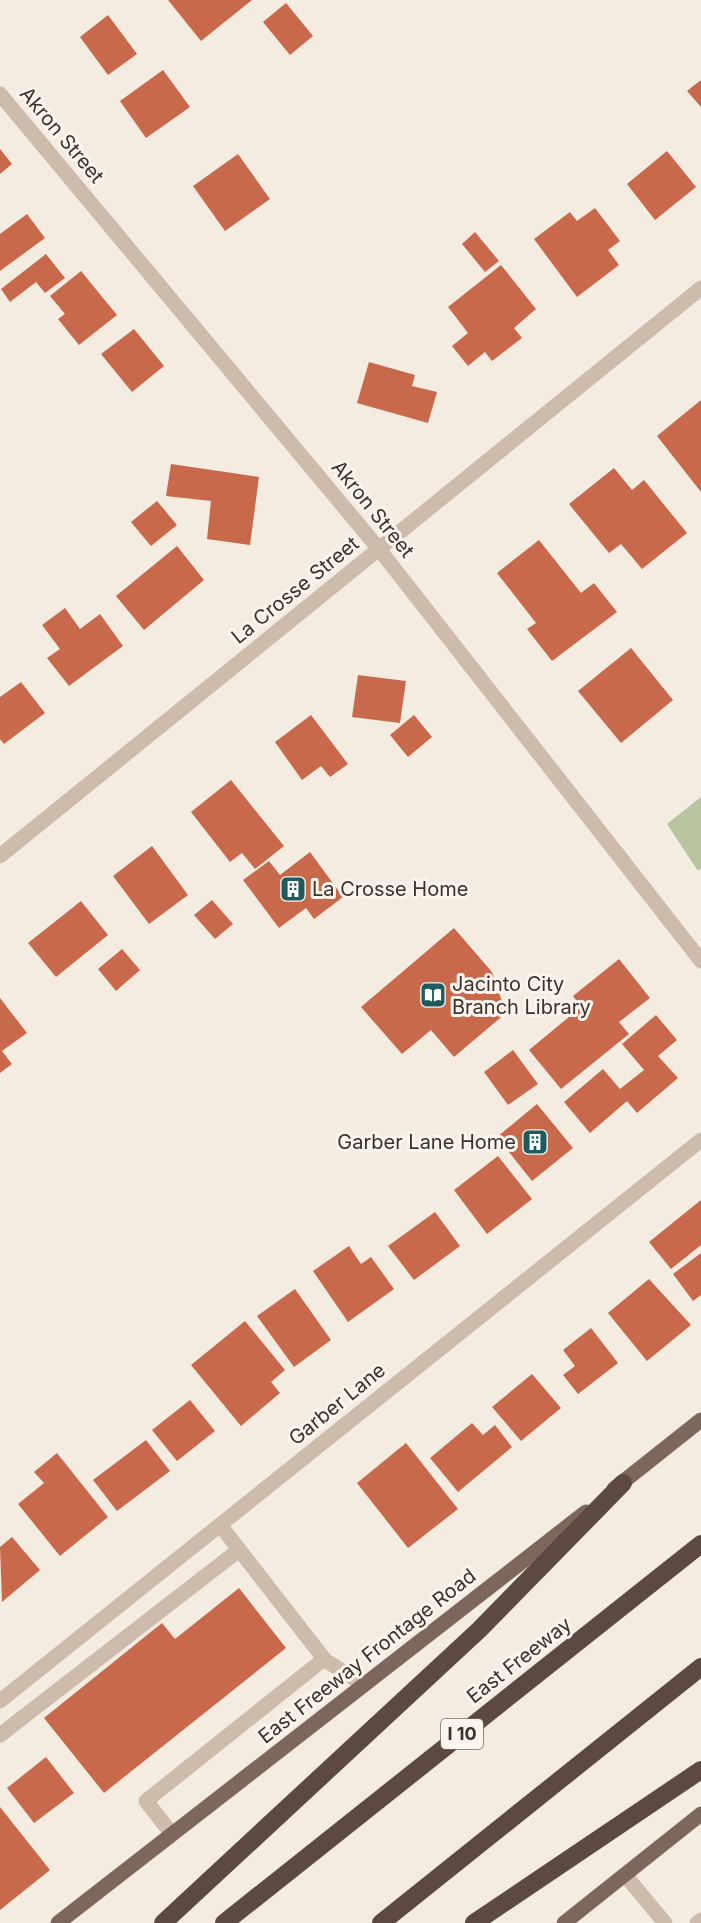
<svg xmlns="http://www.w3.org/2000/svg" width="701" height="1923" viewBox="0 0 701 1923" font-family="Inter,sans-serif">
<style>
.green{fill:#b8c4a0}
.building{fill:#c8694b}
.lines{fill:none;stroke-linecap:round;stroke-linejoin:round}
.minor{stroke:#cdbbac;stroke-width:15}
.major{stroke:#7d675c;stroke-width:15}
.highway{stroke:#5c4a42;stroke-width:18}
.labels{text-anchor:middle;stroke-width:6;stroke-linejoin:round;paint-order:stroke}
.shield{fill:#fbf5ee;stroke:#756b66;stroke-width:1.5}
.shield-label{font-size:18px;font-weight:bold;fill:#3b302b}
.street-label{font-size:20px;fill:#3b302b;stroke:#fbf5ee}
.poi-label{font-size:20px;fill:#3b302b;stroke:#fbf5ee;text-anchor:start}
</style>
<rect width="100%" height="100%" fill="#f4ebe1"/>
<path class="green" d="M701,797V868L698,871L667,824Z"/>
<g class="building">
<path d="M168,0H252L201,41Z"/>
<path d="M286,3L313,36L290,55L263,22Z"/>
<path d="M108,15L137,54L108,75L80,37Z"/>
<path d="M163,70L190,107L146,138L120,101Z"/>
<path d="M701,80V107L687,91Z"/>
<path d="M0,149L12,164L0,174Z"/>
<path d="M667,151L696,187L655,220L627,184Z"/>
<path d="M238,154L270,199L225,231L193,186Z"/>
<path d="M595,208L620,241L608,250L619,265L577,297L534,239L570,212L577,221Z"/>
<path d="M27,214L45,238L0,271V234Z"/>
<path d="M475,232L499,261L485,272L462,244Z"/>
<path d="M46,254L65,278L45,293L36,282L10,302L1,289Z"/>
<path d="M501,265L536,309L514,328L522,338L492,361L485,352L468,366L452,346L468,333L448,307Z"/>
<path d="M81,271L117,315L79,345L58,319L65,314L50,296Z"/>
<path d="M134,329L164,366L132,392L101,354Z"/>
<path d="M369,362L415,375L412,386L437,392L428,423L357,403Z"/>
<path d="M701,400V492L657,436Z"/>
<path d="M171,464L259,477L250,545L207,539L211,501L166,496Z"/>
<path d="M614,468L632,490L644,480L687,533L642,569L621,544L609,553L569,504Z"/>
<path d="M157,501L177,525L151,546L131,522Z"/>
<path d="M539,540L581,593L594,583L617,612L552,661L527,629L536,623L497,573Z"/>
<path d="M177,546L204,580L144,630L116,596Z"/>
<path d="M65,608L80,629L100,614L123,646L69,686L47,658L60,649L42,625Z"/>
<path d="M631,648L673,700L621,743L578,691Z"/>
<path d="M358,675L406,681L400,723L352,717Z"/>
<path d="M21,682L45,713L4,744L0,739V697Z"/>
<path d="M311,715L348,764L330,777L321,766L302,780L275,742Z"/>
<path d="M414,715L432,737L408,757L390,735Z"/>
<path d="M231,780L284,846L255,869L242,853L230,862L191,812Z"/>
<path d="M152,846L188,895L149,924L113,876Z"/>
<path d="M310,852L343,897L314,919L306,908L279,928L243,880L269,861L280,875Z"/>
<path d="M212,900L233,924L215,939L194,915Z"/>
<path d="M81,901L108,935L56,977L28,943Z"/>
<path d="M454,928L492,972L506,1013L454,1057L431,1030L402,1054L361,1007Z"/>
<path d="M122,949L140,970L116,991L98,969Z"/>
<path d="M619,959L650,998L619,1022L629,1034L561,1089L529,1050L581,1007L573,996Z"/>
<path d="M0,998L27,1033L2,1051L12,1064L0,1073Z"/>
<path d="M656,1015L677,1040L658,1056L678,1078L637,1113L627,1101L590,1133L564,1102L603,1069L620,1089L644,1070L622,1044Z"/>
<path d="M513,1050L538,1084L508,1105L484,1072Z"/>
<path d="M537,1104L573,1148L532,1181L497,1137Z"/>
<path d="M498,1156L532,1199L487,1234L454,1190Z"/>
<path d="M701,1200V1245L671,1269L649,1242Z"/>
<path d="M435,1212L460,1246L414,1280L388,1246Z"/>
<path d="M349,1246L361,1264L371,1257L394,1289L348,1322L313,1271Z"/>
<path d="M701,1253V1295L693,1301L673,1274Z"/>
<path d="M649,1279L691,1325L647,1361L608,1313Z"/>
<path d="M295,1289L331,1340L294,1367L257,1316Z"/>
<path d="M245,1321L285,1370L271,1382L280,1393L241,1426L191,1365Z"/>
<path d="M591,1328L618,1363L578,1394L563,1375L575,1366L563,1350Z"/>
<path d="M532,1374L561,1408L521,1441L492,1407Z"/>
<path d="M190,1400L215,1431L177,1461L152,1430Z"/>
<path d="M472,1423L483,1435L495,1425L512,1447L458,1492L430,1458Z"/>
<path d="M146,1440L170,1471L117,1511L93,1480Z"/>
<path d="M406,1443L458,1509L408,1548L357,1483Z"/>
<path d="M57,1453L108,1517L60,1556L18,1504L44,1483L34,1472Z"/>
<path d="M12,1537L40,1570L2,1602L0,1547Z"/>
<path d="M239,1588L286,1648L104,1793L44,1718L162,1623L175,1639Z"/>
<path d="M46,1757L74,1793L34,1823L7,1788Z"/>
<path d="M0,1807L50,1870L0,1910Z"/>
</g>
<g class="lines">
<g class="minor">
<path d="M0,94L379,549L701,961"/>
<path d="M0,856L701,288"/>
<path d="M220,1525L325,1660L364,1685"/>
<path d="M0,1701L701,1140"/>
<path d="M0,1735L239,1550"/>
<path d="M172,1834L146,1801L324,1659"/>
<path d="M625,1875L665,1923"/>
<path d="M697,1923L701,1920"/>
</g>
<g class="major">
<path d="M614,1489L701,1420"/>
<path d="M58,1923L586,1512"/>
<path d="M564,1923L701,1814"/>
</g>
<g class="highway">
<path d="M163,1923L479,1630L623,1483"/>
<path d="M224,1923L701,1544"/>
<path d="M381,1923L701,1667"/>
<path d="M474,1923L701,1770"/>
</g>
</g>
<defs>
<g id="building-square" transform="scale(1.35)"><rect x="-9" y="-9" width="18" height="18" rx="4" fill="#1f5a5e" stroke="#fbf5ee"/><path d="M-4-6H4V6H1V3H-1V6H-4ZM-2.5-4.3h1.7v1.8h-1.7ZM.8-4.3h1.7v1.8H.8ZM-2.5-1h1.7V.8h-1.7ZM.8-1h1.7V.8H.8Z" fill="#fff"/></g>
<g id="library-square" transform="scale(1.35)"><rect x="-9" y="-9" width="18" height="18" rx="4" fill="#1f5a5e" stroke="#fbf5ee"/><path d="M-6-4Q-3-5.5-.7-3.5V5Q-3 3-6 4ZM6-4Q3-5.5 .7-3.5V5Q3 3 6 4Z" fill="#fff"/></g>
</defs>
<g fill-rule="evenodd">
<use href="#building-square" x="293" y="889"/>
<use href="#library-square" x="433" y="995"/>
<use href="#building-square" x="535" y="1142"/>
</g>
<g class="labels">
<rect class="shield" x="441" y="1719" width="42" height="30" rx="4.5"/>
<g class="shield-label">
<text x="462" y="1740">I 10</text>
</g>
<g class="street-label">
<text transform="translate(62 135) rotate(50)" y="7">Akron Street</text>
<text transform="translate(373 509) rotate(51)" y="7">Akron Street</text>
<text transform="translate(295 590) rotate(-39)" y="7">La Crosse Street</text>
<text transform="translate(337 1404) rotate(-39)" y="7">Garber Lane</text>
<text transform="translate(367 1656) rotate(-38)" y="7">East Freeway Frontage Road</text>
<text transform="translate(519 1660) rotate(-38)" y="7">East Freeway</text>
</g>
<g class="poi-label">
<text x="312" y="896">La Crosse Home</text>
<text x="452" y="991">Jacinto City<tspan x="452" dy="23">Branch Library</tspan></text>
<text x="516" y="1149" text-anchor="end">Garber Lane Home</text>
</g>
</g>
</svg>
